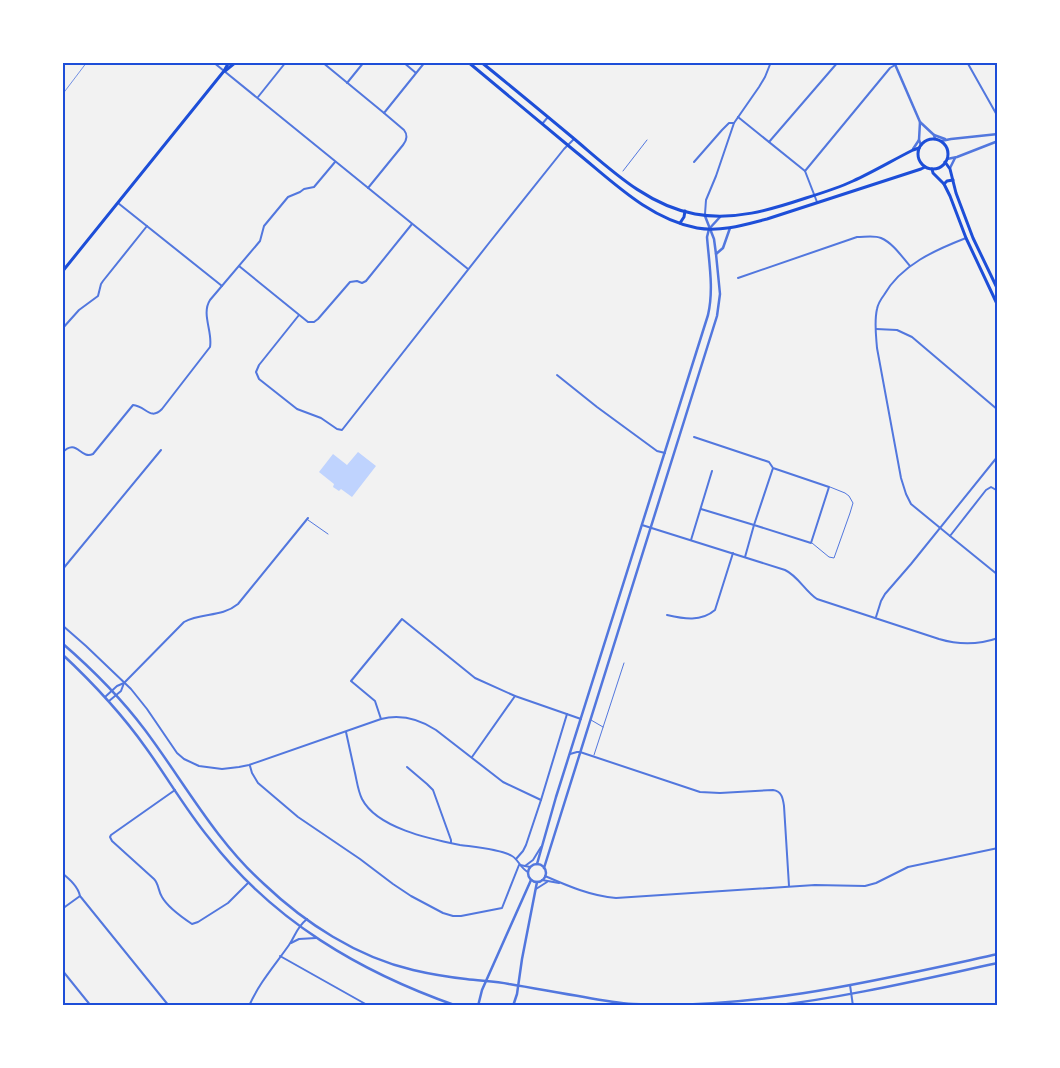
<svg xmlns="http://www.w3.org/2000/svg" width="1060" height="1068" viewBox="0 0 1060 1068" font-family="Barlow,sans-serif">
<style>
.water{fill:#bfd3fe}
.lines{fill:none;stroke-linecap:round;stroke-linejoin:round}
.service{stroke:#5277de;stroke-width:1}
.minor{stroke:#5277de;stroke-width:2}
.tertiary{stroke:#5277de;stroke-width:2.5}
.secondary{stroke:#1d4ed8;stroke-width:3}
.rail{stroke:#7290e2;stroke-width:1}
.neatline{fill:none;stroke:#1d4ed8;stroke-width:2}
</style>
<rect width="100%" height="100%" fill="#f2f2f2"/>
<path class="water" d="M358,452L376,466L352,497L341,489L339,491L333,487L334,484L319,472L333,454L347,465Z"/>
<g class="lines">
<g class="service">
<path d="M623,171L647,140"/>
<path d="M308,520L328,534"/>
<path d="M812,543L829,557L834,558L850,513L853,503L849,496L845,493L830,487"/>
<path d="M591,720L603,727"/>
<path d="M594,755L624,663"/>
</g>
<g class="minor">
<path d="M213,62L468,269"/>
<path d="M322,62L384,113"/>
<path d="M403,62L416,73"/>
<path d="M967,62L998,117"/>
<path d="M347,83L364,62"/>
<path d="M258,97L286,62"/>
<path d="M738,117L805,171L817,202"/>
<path d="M542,124L548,117"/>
<path d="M769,142L838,62"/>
<path d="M694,162L722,130L729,123H734"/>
<path d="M805,171L890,68L895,65"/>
<path d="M368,188L403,145C407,140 408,135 404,130L384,113L425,62"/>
<path d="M118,203L222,286"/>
<path d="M705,214L706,200L716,176L734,123L759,87L765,77L771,62"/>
<path d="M239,266L308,322H314L318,319L350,282L357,281L362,283L366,281L412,224"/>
<path d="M738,278L857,237C865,237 874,235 881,238C893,243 902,257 910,266"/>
<path d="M299,315L259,365L256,372L259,379L297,409L321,418L337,429L342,430L489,243L564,149L574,139"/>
<path d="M62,329L79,310L98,296L101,284L103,281L147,226"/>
<path d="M876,329L897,330L912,337L998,410"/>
<path d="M557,375L597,407L657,451L665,453"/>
<path d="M694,437L769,462L773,468L829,487L811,543L754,525L773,468"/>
<path d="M62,453C77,437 80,460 93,454L133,405C146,406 150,421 162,409L210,347C213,332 201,314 210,300L260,241L264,226L288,197L300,192L304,189L314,187L335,162"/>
<path d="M998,491L991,487L986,490L950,536L998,575"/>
<path d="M701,509L754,525L745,557"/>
<path d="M642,525L785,570C798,576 805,591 817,599L939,639C959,645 978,645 998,638"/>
<path d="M950,536L911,504L906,494L901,478L877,348C876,335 874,322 877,309C878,304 881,299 884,295C901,265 935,250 966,238"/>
<path d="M691,540L712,471"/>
<path d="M62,570L161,450"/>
<path d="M667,615C684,619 701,622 715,610L733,553"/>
<path d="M876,617L881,601L885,594L911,564L998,456"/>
<path d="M62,625L86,646L131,689L147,709L177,753L184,759L199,766L222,769L239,767L249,765L381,719C401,714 419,719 436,730L503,782L541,800"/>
<path d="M105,697L117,686L124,683L184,622C202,612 221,618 238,604L308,518"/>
<path d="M109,701L121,691L124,683"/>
<path d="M381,719L375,701L351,681L402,619L475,678L515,696L581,719"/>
<path d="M346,732C349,746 352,759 355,773C357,782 358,791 362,799C377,828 430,839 460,845C474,847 500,849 512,856C519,860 520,868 528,872"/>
<path d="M570,754L577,752H580L700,792L720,793L773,790C782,791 783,799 784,806L789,886"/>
<path d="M472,757L515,696"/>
<path d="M250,766L252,773L258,783L298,817L360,859L393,884L411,896L443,913L453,916H461L502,908L519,865"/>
<path d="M407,767L427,784L433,790L451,840V843"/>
<path d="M175,790L111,835L110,837L112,841L154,879C159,884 158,891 162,897C167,906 183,918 192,924L198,922L228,903L248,883"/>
<path d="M516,859L523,851L526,845L541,800L567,714"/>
<path d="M520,865L530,867"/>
<path d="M525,866L533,860L541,847"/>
<path d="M62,873C69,879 78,886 80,896L169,1006"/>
<path d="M545,876C568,886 591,896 616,898L815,885L865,886L876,883L908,867L998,848"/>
<path d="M542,880L559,883"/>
<path d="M536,889L547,882"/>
<path d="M62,909L80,896"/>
<path d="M291,943L299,939L316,938"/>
<path d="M280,956L369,1006"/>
<path d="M62,970L91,1006"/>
<path d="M850,985L853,1006"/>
<path d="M249,1006C259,983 275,965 289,945C296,935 296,928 307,919"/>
</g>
<g class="tertiary">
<path d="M894,62L920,122L934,135L935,139"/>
<path d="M920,122L919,140L921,145"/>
<path d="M934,135L945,139"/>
<path d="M941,141L951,139L998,134"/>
<path d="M913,149L919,140"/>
<path d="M947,159L957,157L998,141"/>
<path d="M950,168L955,158"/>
<path d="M716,254L723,248L730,228"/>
<path d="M62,643C92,669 121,698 145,730C184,782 215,840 264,884C305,923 357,957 413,970C430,974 448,977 466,979C481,981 495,981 509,984C534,988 559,993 584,997C600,1000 616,1003 633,1004C755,1010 879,980 998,954"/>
<path d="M62,654C93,683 122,714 146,748C167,777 186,810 209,838C273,921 360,972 457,1006"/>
<path d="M537,864L556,797L708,315C714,289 709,263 707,237L709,229L720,217"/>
<circle cx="537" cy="873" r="9"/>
<path d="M544,868L717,316L720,294L716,254L714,239L705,216"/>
<path d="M478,1006L482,990L531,880"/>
<path d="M513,1006L517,994L522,959L537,882"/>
<path d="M772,1006C848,997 923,979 998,963"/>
</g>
<g class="secondary">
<path d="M468,62C504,92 540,122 576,152C612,181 649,219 697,228C721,232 744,225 767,219L921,169L925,167"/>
<path d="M481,62C512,87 542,112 572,137C609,168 646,205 695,214C734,221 770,210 806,198C822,193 838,188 853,181C873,172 893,160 913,150L919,148"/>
<path d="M225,71L236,62"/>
<circle cx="933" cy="154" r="15"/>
<path d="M945,162L950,169L956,193L973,238L998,290"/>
<path d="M932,169L933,173L944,184L950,196L966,238L998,306"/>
<path d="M944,184L947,181L953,180"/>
<path d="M680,223L684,217L685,211"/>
<path d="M62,272L224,71L229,62"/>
</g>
<path class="rail" d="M62,95L87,62"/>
</g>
<rect width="1060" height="1068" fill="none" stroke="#ffffff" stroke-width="128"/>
<rect x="64" y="64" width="932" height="940" class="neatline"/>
</svg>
